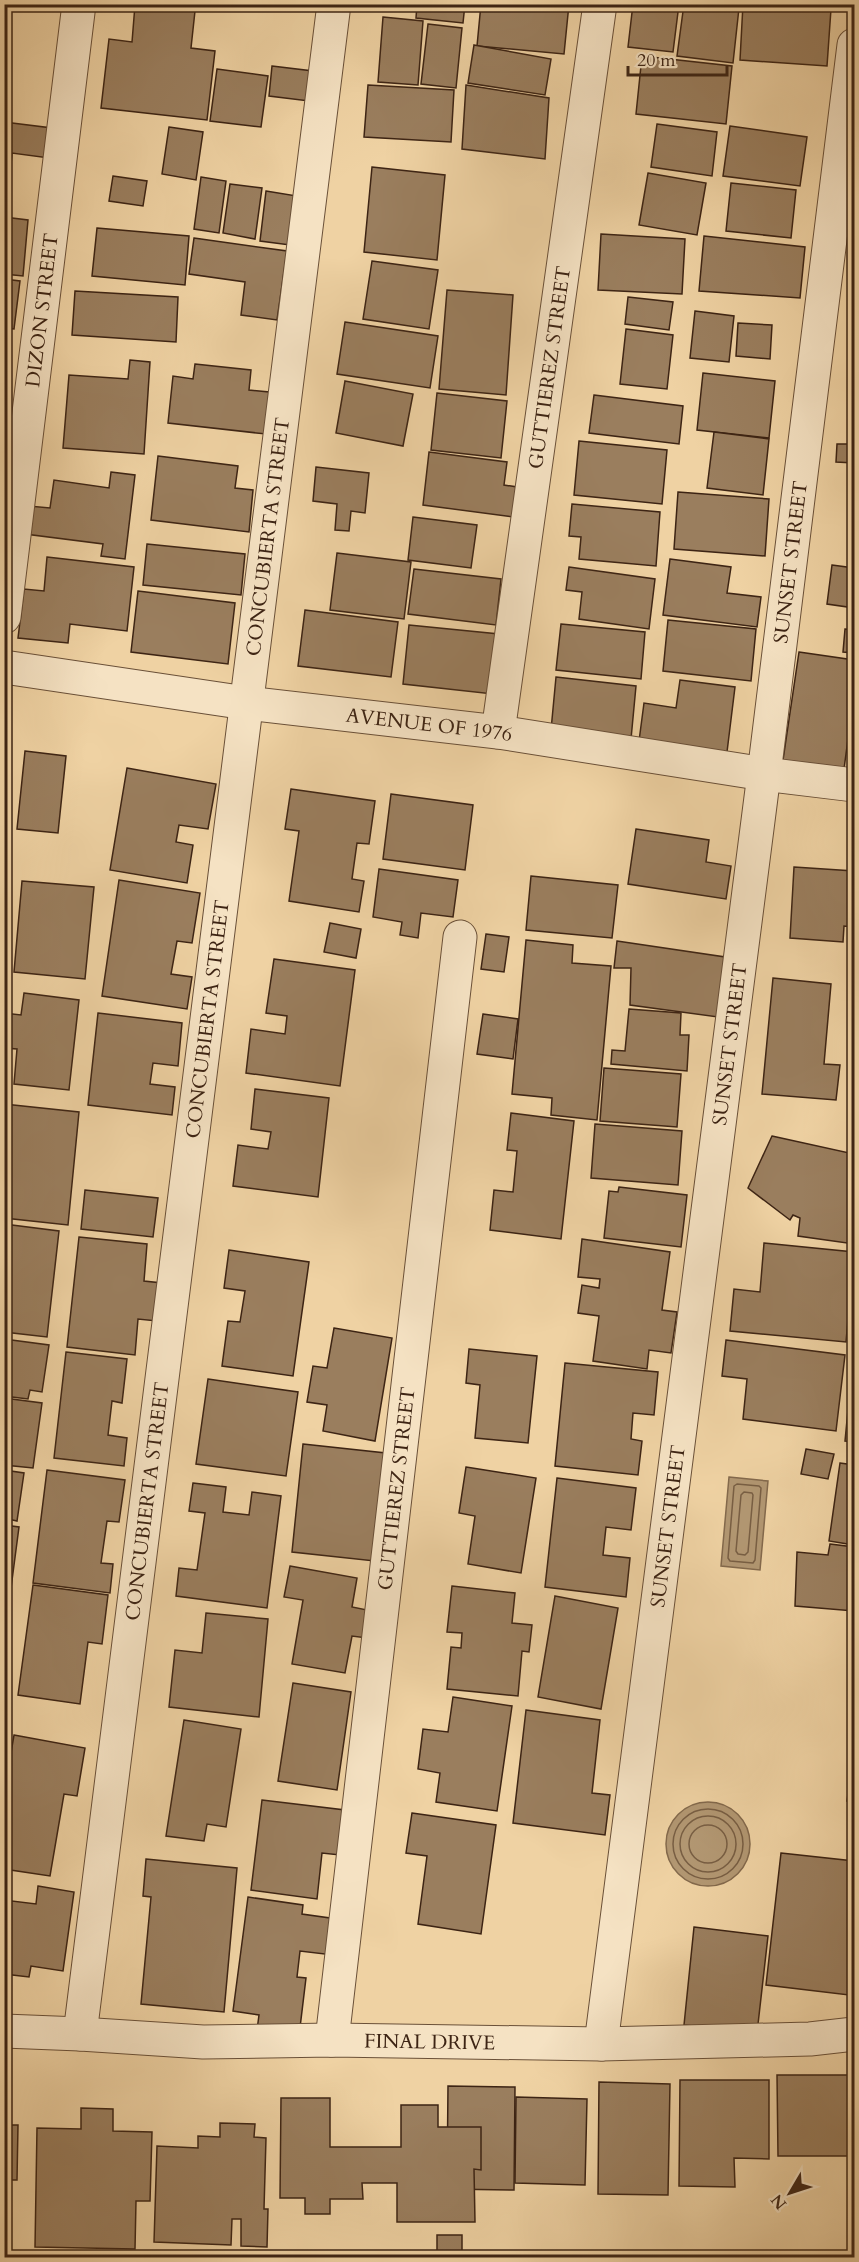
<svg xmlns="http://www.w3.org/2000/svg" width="859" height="2262" viewBox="0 0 859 2262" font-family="Cardo,serif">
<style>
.water{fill:#b29772;stroke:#83694c;stroke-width:1.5}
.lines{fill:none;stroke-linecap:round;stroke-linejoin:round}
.shore{stroke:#785e43;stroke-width:1.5}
.building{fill:#9a7e5e;stroke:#3d2414;stroke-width:1.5}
.minor-casing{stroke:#6a5038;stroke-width:35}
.minor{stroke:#f5e2c3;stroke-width:33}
.labels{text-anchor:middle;stroke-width:4.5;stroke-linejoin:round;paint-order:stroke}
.street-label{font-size:20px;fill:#3d2414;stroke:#f5e2c3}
</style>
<rect width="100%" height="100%" fill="#efd2a3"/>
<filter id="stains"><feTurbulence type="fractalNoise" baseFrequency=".00333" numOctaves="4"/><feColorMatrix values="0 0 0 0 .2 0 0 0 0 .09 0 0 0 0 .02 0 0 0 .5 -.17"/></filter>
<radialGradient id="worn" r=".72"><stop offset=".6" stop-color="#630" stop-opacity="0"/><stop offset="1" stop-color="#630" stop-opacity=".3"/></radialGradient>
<g class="water">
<path d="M729,1477L768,1481L760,1570L721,1566Z"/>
<circle cx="708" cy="1844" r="42"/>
</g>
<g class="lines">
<g class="shore">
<path d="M737,1484L759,1486L761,1488L755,1560L753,1563L730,1561L728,1558L734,1486Z"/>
<path d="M744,1492L752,1493L753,1495L748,1552L745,1555L738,1554L736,1551L741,1495Z"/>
<circle cx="708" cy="1844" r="35"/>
<circle cx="708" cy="1844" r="28"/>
<circle cx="708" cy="1844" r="19"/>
</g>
</g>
<g class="building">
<path d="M270,4H323V11Z"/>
<path d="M417,4H465L463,23L416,18Z"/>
<path d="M481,4H569L564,54L477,46Z"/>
<path d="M633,4H679L673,52L628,47Z"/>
<path d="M684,4H714L739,8L733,63L677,56Z"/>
<path d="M743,4L831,9L827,66L740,60Z"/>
<path d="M135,5L195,11L191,48L215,51L207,120L101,108L109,39L132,42Z"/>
<path d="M383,17L423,21L418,85L378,82Z"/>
<path d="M428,24L462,28L456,88L421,84Z"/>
<path d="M474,45L551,59L545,95L468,83Z"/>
<path d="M642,56L732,66L726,124L636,114Z"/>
<path d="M272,66L313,71L309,101L269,96Z"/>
<path d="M217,69L268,76L261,127L210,121Z"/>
<path d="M368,85L454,90L451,142L364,137Z"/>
<path d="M466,85L549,98L545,159L462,149Z"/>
<path d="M4,122L52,128L49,158L12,153L11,165L4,164Z"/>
<path d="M657,124L717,132L712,176L651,167Z"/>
<path d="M730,126L807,137L800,186L723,176Z"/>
<path d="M169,127L203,132L196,180L162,174Z"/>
<path d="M372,167L445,175L437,260L364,252Z"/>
<path d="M648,173L706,183L697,235L639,225Z"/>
<path d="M113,176L147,181L143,206L109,201Z"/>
<path d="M201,177L226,181L219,233L194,229Z"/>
<path d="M731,183L796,190L791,238L726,231Z"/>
<path d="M230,184L262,188L255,239L223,233Z"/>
<path d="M266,191L297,196L290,245L260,241Z"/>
<path d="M4,217L28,220L23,276L4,274Z"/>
<path d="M97,228L189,236L185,285L92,276Z"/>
<path d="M601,234L685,239L682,294L598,290Z"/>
<path d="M704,236L805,247L800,298L699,291Z"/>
<path d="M194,238L287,251L277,320L241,315L245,282L189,274Z"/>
<path d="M372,261L438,270L429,329L363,319Z"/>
<path d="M4,279L20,281L14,329L4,328Z"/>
<path d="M447,290L513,295L506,395L439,389Z"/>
<path d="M75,291L178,297L176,342L72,335Z"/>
<path d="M628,297L673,302L669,330L625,324Z"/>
<path d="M695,311L734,316L729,362L690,358Z"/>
<path d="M345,322L438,336L430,388L337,374Z"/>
<path d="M738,323L772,325L770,359L736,356Z"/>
<path d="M626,329L673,335L667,389L620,384Z"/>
<path d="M130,360L150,362L144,454L63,448L69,375L128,379Z"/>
<path d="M195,364L251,370L249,390L269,392L266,434L168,423L173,376L193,379Z"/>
<path d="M703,373L775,381L769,438L697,430Z"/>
<path d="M345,381L413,394L403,446L336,433Z"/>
<path d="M437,393L507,401L501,458L431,450Z"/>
<path d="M594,395L683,406L679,444L589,433Z"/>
<path d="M4,424H11L9,448H4Z"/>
<path d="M714,432L769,439L763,495L707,488Z"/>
<path d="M579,441L667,450L662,504L574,495Z"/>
<path d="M837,444H854V463L836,462Z"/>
<path d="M429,452L507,462L504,485L517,487L513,517L423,505Z"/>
<path d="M158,456L238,466L235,488L253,490L249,532L151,520Z"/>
<path d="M316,467L369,473L365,513L351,511L349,531L335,530L337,504L313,501Z"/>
<path d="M111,472L135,475L125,559L101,556L103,544L25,534L29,506L50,508L54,480L109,488Z"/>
<path d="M678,492L769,499L765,556L674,549Z"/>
<path d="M572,504L660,512L656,566L579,559L581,537L569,536Z"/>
<path d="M413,517L477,525L471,568L408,560Z"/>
<path d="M147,544L245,554L241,595L143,585Z"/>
<path d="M337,553L411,562L404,619L330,610Z"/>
<path d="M47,557L134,567L127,631L70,624L68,643L18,638L24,589L44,591Z"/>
<path d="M670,559L731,567L727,593L761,597L757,627L663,615Z"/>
<path d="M832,565L854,568V622H852L854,608L827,604Z"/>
<path d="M569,567L655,579L649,629L579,619L582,592L566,590Z"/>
<path d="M414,569L501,579L496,625L408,614Z"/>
<path d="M138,591L235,603L228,664L131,652Z"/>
<path d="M305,610L398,622L391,677L298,666Z"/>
<path d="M668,620L756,629L751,681L663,671Z"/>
<path d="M561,624L645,632L641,679L556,670Z"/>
<path d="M409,625L499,634L493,694L403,684Z"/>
<path d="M845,629L854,630V653L843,652Z"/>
<path d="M799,652L854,660V694L844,769L783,760Z"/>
<path d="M556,677L636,686L631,739L551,730Z"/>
<path d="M680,680L735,687L727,752L639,741L644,703L676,708Z"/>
<path d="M25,751L66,756L58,833L17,829Z"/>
<path d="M127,768L216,784L208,829L179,825L176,842L193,845L187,883L110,870Z"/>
<path d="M291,789L375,801L369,844L357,843L352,879L364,881L359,912L289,901L299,831L285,829Z"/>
<path d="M391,794L473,805L465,870L383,859Z"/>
<path d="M636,829L709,840L706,862L731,866L726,899L628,884Z"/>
<path d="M794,867L854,871V927L844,926L843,942L790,938Z"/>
<path d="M379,869L458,880L453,917L421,913L418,938L400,935L402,922L373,917Z"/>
<path d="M531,876L618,885L612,938L526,930Z"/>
<path d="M119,880L200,893L192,943L177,941L171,974L192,977L187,1009L102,996Z"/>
<path d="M22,881L94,887L85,979L14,972Z"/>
<path d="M330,923L361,929L356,958L324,952Z"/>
<path d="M486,934L509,937L504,972L481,969Z"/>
<path d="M526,940L573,945L572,963L611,966L597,1120L551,1115L552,1098L512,1094Z"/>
<path d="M617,941L725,957L718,1017L630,1005L631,968H614Z"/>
<path d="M274,959L355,970L340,1086L246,1073L251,1029L285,1034L287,1016L266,1013Z"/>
<path d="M773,978L831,984L824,1064L840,1065L836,1100L762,1094Z"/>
<path d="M24,993L79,1000L69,1090L14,1084L17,1049L4,1048V1013L21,1015Z"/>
<path d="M629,1009L681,1013L680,1035H689L687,1071L611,1064L612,1050L625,1051Z"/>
<path d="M98,1013L182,1023L178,1066L153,1063L150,1084L175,1087L172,1115L88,1105Z"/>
<path d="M483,1014L518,1019L513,1059L477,1054Z"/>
<path d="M604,1068L681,1074L677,1127L600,1121Z"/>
<path d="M255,1089L329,1098L318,1197L233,1186L238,1145L268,1149L271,1132L251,1129Z"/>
<path d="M4,1104L79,1112L68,1225L4,1218Z"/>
<path d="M511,1113L574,1121L561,1239L490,1230L494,1190L513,1192L517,1151L507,1150Z"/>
<path d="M595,1124L682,1131L678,1185L591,1178Z"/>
<path d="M772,1136L854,1154V1244L798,1236L800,1218L793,1215L790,1220L748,1188Z"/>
<path d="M619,1187L687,1195L681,1247L604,1238L609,1191L618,1192Z"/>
<path d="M85,1190L158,1198L153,1237L81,1229Z"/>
<path d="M4,1224L59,1231L47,1337L4,1332Z"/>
<path d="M79,1237L147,1244L144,1281L162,1283L157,1321L138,1319L135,1355L67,1347Z"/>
<path d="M582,1239L670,1252L662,1310L677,1312L671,1353L649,1350L647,1369L593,1361L599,1316L578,1313L582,1285L599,1288L600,1279L578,1277Z"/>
<path d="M764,1243L854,1252L846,1342L730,1331L734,1289L760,1292Z"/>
<path d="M229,1250L309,1262L293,1376L222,1366L228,1321L240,1322L245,1291L224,1288Z"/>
<path d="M334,1328L392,1338L375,1441L323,1431L327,1405L307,1402L313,1366L327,1368Z"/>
<path d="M4,1339L49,1345L42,1392L30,1390L28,1399L4,1396Z"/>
<path d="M726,1340L845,1355L836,1431L743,1419L747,1379L722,1376Z"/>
<path d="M469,1349L537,1356L528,1443L475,1438L480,1385L466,1383Z"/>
<path d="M66,1352L127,1359L122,1403L112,1401L108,1435L127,1438L124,1466L54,1458Z"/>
<path d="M853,1358L854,1359V1442L845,1441Z"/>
<path d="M565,1363L658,1372L654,1415L633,1413L631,1439L642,1441L638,1475L555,1466Z"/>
<path d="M208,1379L298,1392L286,1476L196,1464Z"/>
<path d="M4,1398L42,1403L33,1468L4,1465Z"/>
<path d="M303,1444L395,1454L384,1562L292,1552Z"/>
<path d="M806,1449L834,1454L828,1479L801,1474Z"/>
<path d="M840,1463L854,1465V1545L829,1541Z"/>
<path d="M466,1467L536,1478L521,1573L468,1564L475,1516L459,1513Z"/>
<path d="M4,1470L24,1473L17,1521L4,1518Z"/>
<path d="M47,1470L125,1480L119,1522L107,1521L101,1563L113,1564L110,1593L33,1583Z"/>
<path d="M557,1478L636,1488L631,1530L606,1527L603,1555L630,1558L626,1597L545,1587Z"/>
<path d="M193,1483L226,1487L223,1512L249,1515L252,1492L281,1496L267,1608L176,1596L179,1568L197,1570L205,1513L189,1511Z"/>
<path d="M4,1525L19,1527L11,1588L4,1587Z"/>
<path d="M830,1544L854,1547V1611L795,1606L797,1552L828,1555Z"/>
<path d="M290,1566L357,1578L352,1607L372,1611L367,1638L352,1636L345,1673L292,1664L303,1600L284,1597Z"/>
<path d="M33,1585L108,1595L102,1644L88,1642L80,1704L18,1695Z"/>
<path d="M452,1586L515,1593L512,1623L532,1625L529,1652L522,1651L518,1696L447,1689L451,1647L461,1648L462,1633L447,1632Z"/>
<path d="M555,1596L618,1608L601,1709L538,1697Z"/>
<path d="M206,1613L268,1619L259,1717L169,1707L175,1650L202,1653Z"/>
<path d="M293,1683L351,1692L337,1790L278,1781Z"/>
<path d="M453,1697L512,1706L497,1811L436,1802L440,1773L418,1769L423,1729L448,1732Z"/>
<path d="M526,1710L600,1720L592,1793L610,1795L605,1835L513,1823Z"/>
<path d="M184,1720L241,1729L226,1827L207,1824L204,1841L166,1836Z"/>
<path d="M14,1735L85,1748L77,1796L64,1794L50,1876L4,1869V1794Z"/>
<path d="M852,1765L854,1766V1801H847Z"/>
<path d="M262,1800L345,1810L340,1855L322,1853L317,1899L251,1890Z"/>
<path d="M412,1813L496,1825L481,1934L418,1924L427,1856L406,1853Z"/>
<path d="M781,1853L854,1861V1947L849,1995L766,1985Z"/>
<path d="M146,1859L237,1868L224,2012L141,2004L151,1897L143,1896Z"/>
<path d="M38,1886L74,1892L63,1971L31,1966L29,1977L4,1974V1900L36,1904Z"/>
<path d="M248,1897L303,1905L302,1914L337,1919L333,1955L300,1951L297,1977L306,1978L299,2036L257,2030L259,2015L233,2011Z"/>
<path d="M694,1927L768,1936L757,2033L684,2025Z"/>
<path d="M777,2075H854V2156H778Z"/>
<path d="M680,2080H769V2159L734,2158L735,2187L679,2186Z"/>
<path d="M599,2082L670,2084L668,2195L598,2194Z"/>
<path d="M448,2086L515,2087L514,2190L447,2189Z"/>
<path d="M516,2097L587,2099L585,2185L515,2183Z"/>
<path d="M281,2098H330V2147H401V2105H438V2127H481V2170L474,2169L475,2222H397V2183H362L363,2199H330V2214H305V2198H280Z"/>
<path d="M81,2108L113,2109V2131L152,2132L150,2201H136L135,2249L35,2247L37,2128L81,2129Z"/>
<path d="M220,2123L255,2124L254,2137L266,2138L264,2209H268L267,2247L241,2246V2219H232L231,2245L154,2242L157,2146L198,2148V2136L220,2137Z"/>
<path d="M4,2125H18L17,2180H4Z"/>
<rect x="437" y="2235" width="25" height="23"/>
</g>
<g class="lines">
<g class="minor-casing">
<g id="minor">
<path id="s1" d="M4,617L79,4"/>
<path id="s2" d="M4,667L246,703L498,732L764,774L854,785"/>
<path id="s3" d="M498,732L600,4"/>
<path id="s4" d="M4,2031L80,2034L203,2042L332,2040L601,2044L810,2039L854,2034"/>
<path id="s5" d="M80,2034L334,4"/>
<path id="s6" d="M332,2040L460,937"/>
<path id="s7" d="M601,2044L764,774L854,45"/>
</g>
</g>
<use href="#minor" class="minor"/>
</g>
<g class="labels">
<g class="street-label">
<text dy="7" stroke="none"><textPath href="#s1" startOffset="309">DIZON STREET</textPath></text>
<text dy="7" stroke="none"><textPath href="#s3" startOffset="368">GUTTIEREZ STREET</textPath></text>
<text dy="7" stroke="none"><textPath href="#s5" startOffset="1509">CONCUBIERTA STREET</textPath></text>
<text dy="7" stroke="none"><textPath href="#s7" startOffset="1494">SUNSET STREET</textPath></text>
<text dy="7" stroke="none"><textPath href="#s2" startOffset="429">AVENUE OF 1976</textPath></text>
<text dy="7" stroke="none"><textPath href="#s5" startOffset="1023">CONCUBIERTA STREET</textPath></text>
<text dy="7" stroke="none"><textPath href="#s7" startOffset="1008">SUNSET STREET</textPath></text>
<text dy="7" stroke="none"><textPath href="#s6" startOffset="555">GUTTIEREZ STREET</textPath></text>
<text dy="7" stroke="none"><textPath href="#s5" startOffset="537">CONCUBIERTA STREET</textPath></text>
<text dy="7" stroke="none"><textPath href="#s7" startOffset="522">SUNSET STREET</textPath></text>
<text dy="7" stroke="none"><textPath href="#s4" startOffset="426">FINAL DRIVE</textPath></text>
</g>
</g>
<rect width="859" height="2262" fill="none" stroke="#efd2a3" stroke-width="24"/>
<rect x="6" y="6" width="847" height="2250" fill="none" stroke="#3d2414" stroke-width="3"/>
<rect x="12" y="12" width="835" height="2238" fill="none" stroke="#3d2414" stroke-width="1.5"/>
<g transform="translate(790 2193) rotate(231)" stroke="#f5e2c3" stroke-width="4.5" paint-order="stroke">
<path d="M0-4.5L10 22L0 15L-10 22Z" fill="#3d2414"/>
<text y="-9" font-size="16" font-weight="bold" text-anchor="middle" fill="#3d2414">N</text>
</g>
<path d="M628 66v9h99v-9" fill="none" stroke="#3d2414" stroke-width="3"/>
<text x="637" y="66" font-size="18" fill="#3d2414" stroke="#f5e2c3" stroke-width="4.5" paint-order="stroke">20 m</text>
<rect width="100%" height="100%" filter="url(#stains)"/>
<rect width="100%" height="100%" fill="url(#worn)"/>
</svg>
